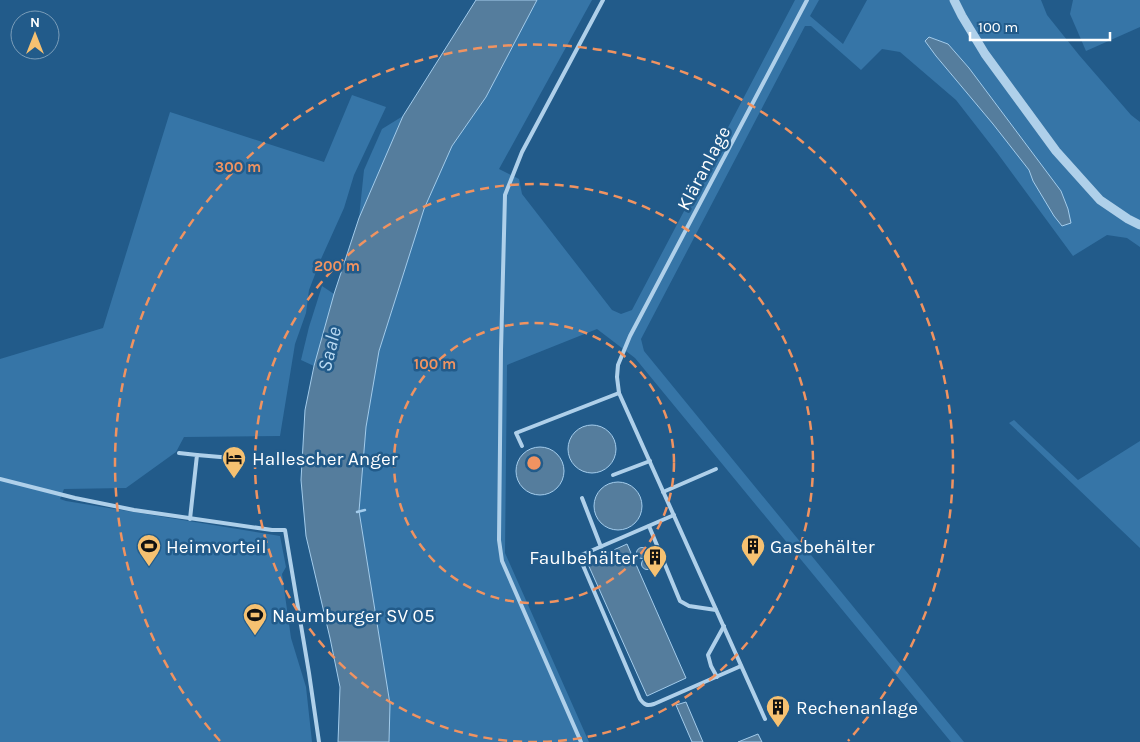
<svg xmlns="http://www.w3.org/2000/svg" width="1140" height="742" viewBox="0 0 1140 742" font-family="Karla,sans-serif">
<style>
.green{fill:#3675a7;fill-rule:evenodd}
.water{fill:#557d9d;stroke:#a3ccec}
.lines{fill:none;stroke-linecap:round;stroke-linejoin:round}
.stream{stroke:#a3ccec;stroke-width:2.5}
.service{stroke:#afd0ea;stroke-width:4}
.tertiary{stroke:#afd0ea;stroke-width:9}
.ring{fill:none;stroke:#f09361;stroke-width:2.5;stroke-dasharray:9 6}
.labels{text-anchor:middle;stroke-width:5;stroke-linejoin:round;paint-order:stroke}
.street-label{font-size:19px;fill:#fff;stroke:#225b8a}
.poi-label{font-size:19px;fill:#fff;stroke:#225b8a;text-anchor:start}
.water-label{font-size:20px;font-style:italic;fill:#badaf2;stroke:#225b8a}
.centre{fill:#f09361;stroke:#225b8a;stroke-width:2.5}
.ring-label{font-size:15px;text-anchor:middle;font-weight:bold;fill:#f09361;stroke:#225b8a;stroke-width:5;stroke-linejoin:round;paint-order:stroke}
</style>
<rect width="100%" height="100%" fill="#225b8a"/>
<g class="green">
<path d="M537,0H592L499,169L519,179L522,194L612,310L621,314L632,310L795,0H819L810,16L843,44L867,0H1041L1047,15L1079,55L1131,115L1140,122V247L1127,238L1107,235L1073,256L998,154L956,100L900,52L882,49L861,70L811,26H805L641,339L644,351L964,742H951L635,358L597,329L507,365L505,553L589,742H389L390,704L359,511L366,427L379,351L424,209L452,146L486,97ZM929,37L948,44L969,68L1061,191L1068,209L1033,181L1029,170L993,124L936,56L925,41Z"/>
<path d="M1073,0H1140V27L1086,51L1070,14Z"/>
<path d="M352,95L386,107L354,175L344,208L321,259L309,290L306,313L295,344L280,436L184,437L176,452L126,488L64,489L60,499L66,501L280,536L286,567L282,574L291,638L306,687L312,742H0V359L103,328L170,112L324,162Z"/>
<path d="M403,116L359,218L364,170L382,129Z"/>
<path d="M322,286L334,294L314,366L301,360L309,327Z"/>
<path d="M1014,420L1078,480L1140,441V548L1009,423Z"/>
</g>
<g class="water">
<path d="M476,0H537L486,97L452,146L424,209L379,351L366,427L359,511L390,704L389,742H338L340,687L330,638L306,536L301,480L305,410L314,366L334,294L359,218L403,116Z"/>
<path d="M929,37L948,44L969,68L1061,191L1068,209L1071,223L1062,226L1054,216L1033,181L1029,170L993,124L936,56L925,41Z"/>
<circle cx="592" cy="449" r="24"/>
<circle cx="540" cy="471" r="24"/>
<circle cx="618" cy="506" r="24"/>
<path d="M627,544L686,678L647,696L587,562Z"/>
<circle cx="642" cy="553" r="5.5"/>
<circle cx="647" cy="564" r="5.5"/>
<path d="M686,702L703,742H692L676,705Z"/>
<path d="M758,734L762,742H738Z"/>
</g>
<g class="lines">
<path class="stream" d="M357,512L365,510"/>
<g class="service">
<path d="M522,446L516,433L619,393"/>
<path d="M179,453L197,455L190,519"/>
<path d="M197,455L232,458"/>
<path d="M613,475L650,461"/>
<path d="M0,479L75,498L134,510L272,530H285L309,673L319,742"/>
<path d="M663,492L716,469"/>
<path d="M582,498L601,547"/>
<path d="M674,515L579,556L640,699C644,705 647,706 654,704L741,666"/>
<path d="M649,526L680,601L689,606L716,610"/>
<path d="M717,677L711,666L708,655L724,626"/>
<path d="M765,719L619,393L617,377L618,365L630,336L807,0"/>
<path d="M581,742L502,561L499,540L501,350L505,195L522,152L603,0"/>
</g>
<path class="tertiary" d="M954,0L962,16L985,54L1056,151L1100,200L1128,219L1140,225"/>
</g>
<g class="ring">
<circle cx="534" cy="463" r="140"/>
<circle cx="534" cy="463" r="279"/>
<path d="M220 741A419 419 0 1 1 848 741"/>
</g>
<defs>
<g id="hotel-pin" transform="scale(1.25)"><path d="M0 17L-7.5 6A9.5 9.5 0 1 1 7.5 6Z" fill="#f6c171" stroke="#225b8a"/><path d="M-6-4.5h1.5V1H6V5H4.5V3h-9V5H-6ZM-4 0a1.8 1.8 0 1 1 3.6 0ZM.5 0V-2.5h3Q6-2.5 6 0Z" fill="#111"/></g>
<g id="stadium-pin" transform="scale(1.25)"><path d="M0 17L-7.5 6A9.5 9.5 0 1 1 7.5 6Z" fill="#f6c171" stroke="#225b8a"/><path d="M0-5a6.5 5 0 1 0 0 10a6.5 5 0 1 0 0-10ZM-3.5-1.8h7v3.6h-7Z" fill="#111"/></g>
<g id="building-pin" transform="scale(1.25)"><path d="M0 17L-7.5 6A9.5 9.5 0 1 1 7.5 6Z" fill="#f6c171" stroke="#225b8a"/><path d="M-4-6H4V6H1V3H-1V6H-4ZM-2.5-4.3h1.7v1.8h-1.7ZM.8-4.3h1.7v1.8H.8ZM-2.5-1h1.7V.8h-1.7ZM.8-1h1.7V.8H.8Z" fill="#111"/></g>
</defs>
<g fill-rule="evenodd">
<use href="#hotel-pin" x="234" y="458"/>
<use href="#stadium-pin" x="149" y="546"/>
<use href="#building-pin" x="753" y="546"/>
<use href="#building-pin" x="655" y="557"/>
<use href="#stadium-pin" x="255" y="615"/>
<use href="#building-pin" x="778" y="707"/>
</g>
<g class="labels">
<g class="street-label">
<text transform="translate(703 168) rotate(-62)" y="7">Kläranlage</text>
</g>
<g class="poi-label">
<text x="252" y="465">Hallescher Anger</text>
<text x="166" y="553">Heimvorteil</text>
<text x="770" y="553">Gasbehälter</text>
<text x="638" y="564" text-anchor="end">Faulbehälter</text>
<text x="272" y="622">Naumburger SV 05</text>
<text x="796" y="714">Rechenanlage</text>
</g>
<g class="water-label">
<text transform="translate(329 349) rotate(-76)" y="7">Saale</text>
</g>
</g>
<circle cx="534" cy="463" r="8" class="centre"/>
<g class="ring-label">
<text x="238" y="172">300 m</text>
<text x="337" y="271">200 m</text>
<text x="435" y="369">100 m</text>
</g>
<g transform="translate(35 35)"><circle r="24" fill="#225b8a" stroke="#7a9db9"/>
<path d="M0-4L9 19L0 12L-9 19Z" fill="#f6c171"/>
<text y="-8" font-size="14" font-weight="bold" text-anchor="middle" fill="#ffffff">N</text>
</g>
<path d="M970 32v8h140v-8" fill="none" stroke="#ffffff" stroke-width="2.5"/>
<text x="978" y="32" font-size="15" fill="#ffffff" stroke="#225b8a" stroke-width="4" paint-order="stroke">100 m</text>
</svg>
